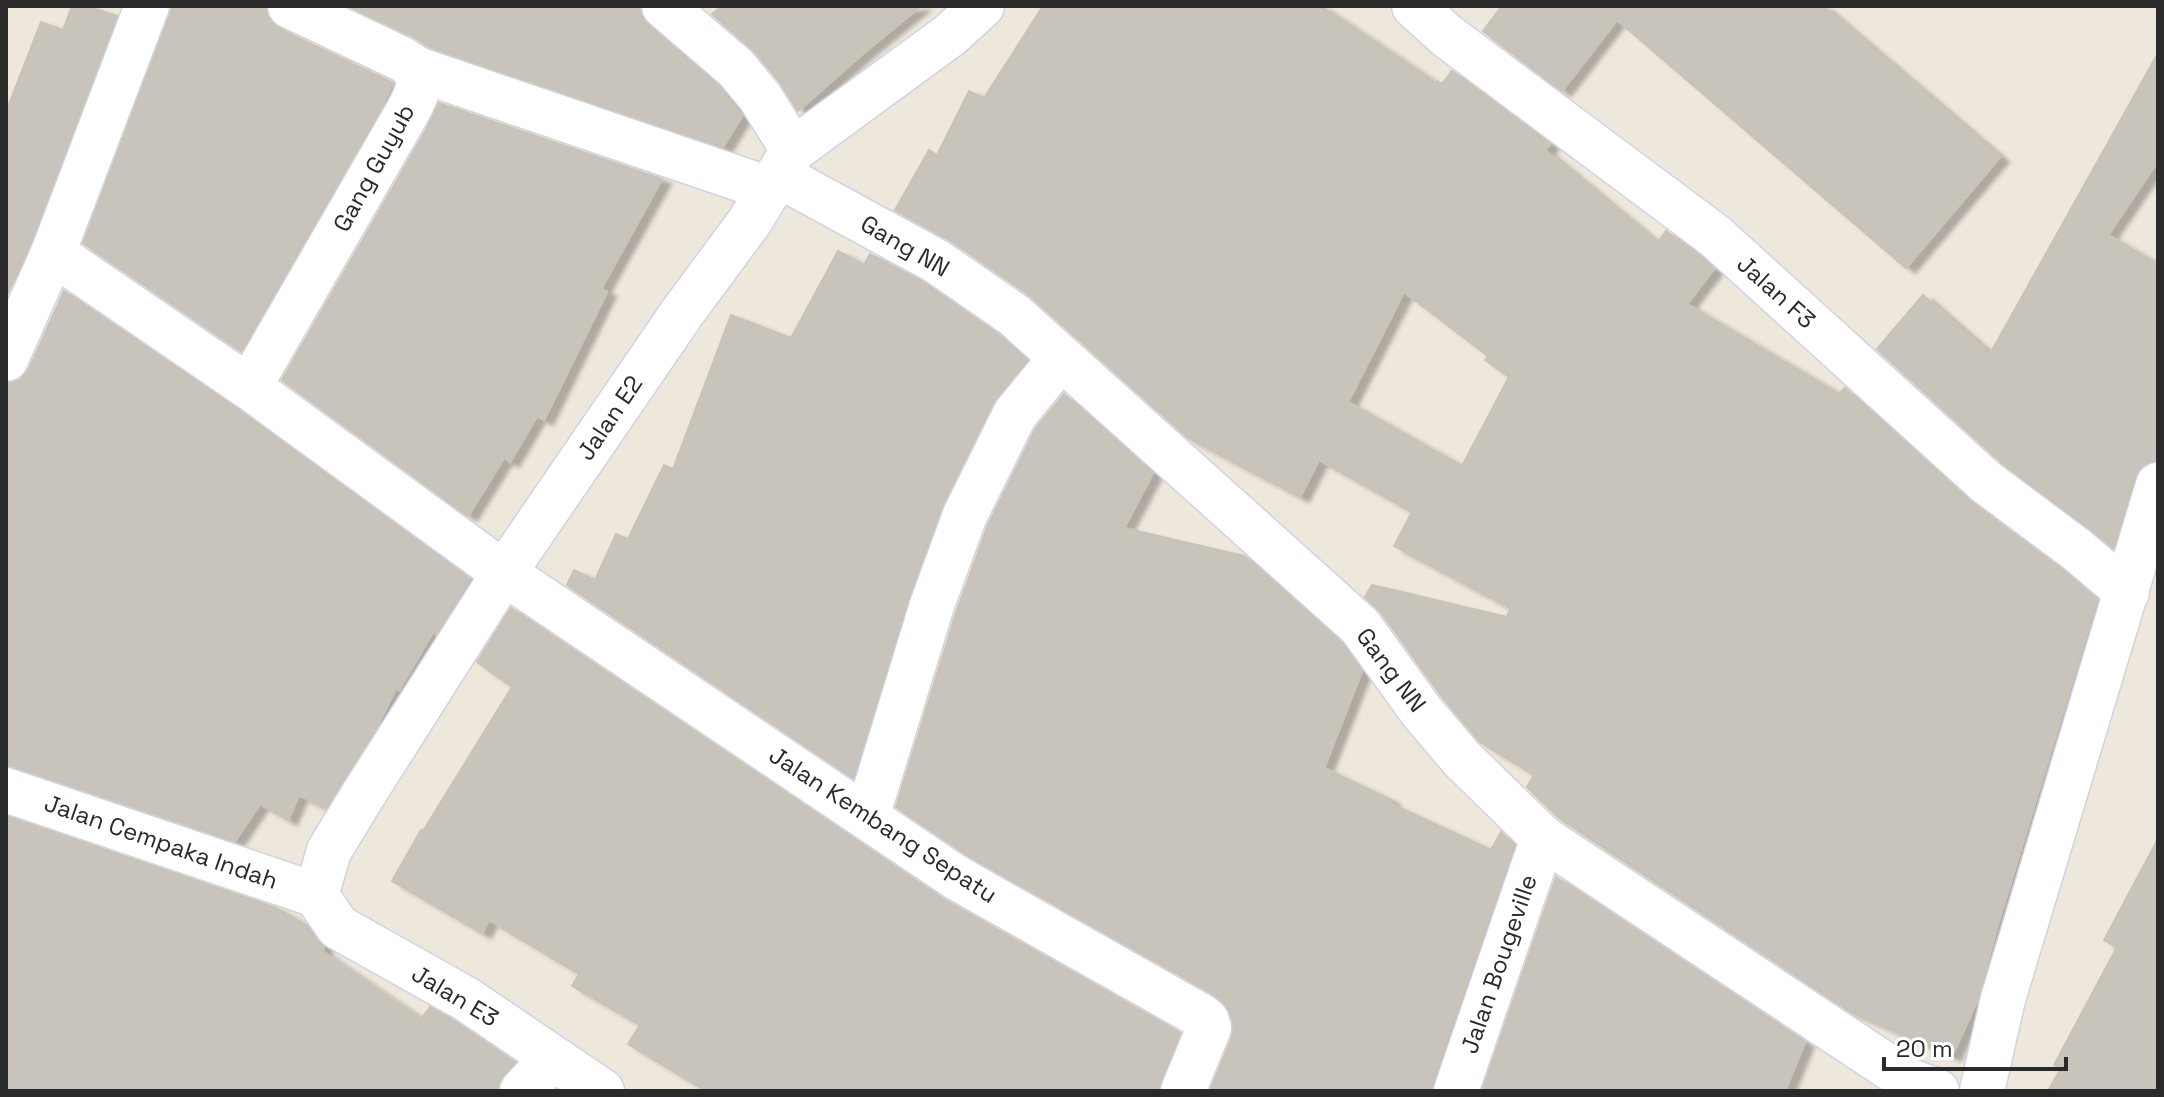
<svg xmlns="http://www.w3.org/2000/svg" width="2164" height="1097" viewBox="0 0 2164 1097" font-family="'Space Grotesk',sans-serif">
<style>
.building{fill:#c9c4bb;stroke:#c9c3b5;stroke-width:2;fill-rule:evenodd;filter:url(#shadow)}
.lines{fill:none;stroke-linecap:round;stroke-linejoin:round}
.minor-casing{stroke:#d0d3e4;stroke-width:47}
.minor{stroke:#fff;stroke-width:44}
.labels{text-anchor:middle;stroke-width:8;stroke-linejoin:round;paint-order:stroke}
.street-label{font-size:24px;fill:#2a2a2a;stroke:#fff}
</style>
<defs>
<filter id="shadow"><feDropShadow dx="9" dy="5" stdDeviation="2" flood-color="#0004"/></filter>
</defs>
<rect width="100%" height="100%" fill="#eee7db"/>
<g class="building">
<path d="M72,6H87L117,16L30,243L6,297V112L41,22L63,30Z"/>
<path d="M173,6H265L269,20L279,29L393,83L382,106L241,351L83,243Z"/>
<path d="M348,6H632L640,10L641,15L648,25L718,86L742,116L723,147L428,46L413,36Z"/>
<path d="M722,6H921L866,51L798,111L779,81L755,52L712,14Z"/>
<path d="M1043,6H1321L1436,83L1437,81L1442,84L1452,71L1550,144L1545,150L1657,243L1666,231L1714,269L1687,304L1839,394L1845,388L1969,501L2060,569L2097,600L1998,924L1977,1001L1952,1056L1849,1011L1559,818L1527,787L1534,775L1480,742L1442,697L1380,611L1365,597L1372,585L1507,617L1510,608L1394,546L1412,512L1319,460L1300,497L1188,438L1028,294L950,240L895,210L929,150L937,155L969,91L984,98ZM1404,292L1488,356L1485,360L1509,377L1462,466L1348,402Z"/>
<path d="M1502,6H1823L2000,157L1906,268L1617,20L1562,91L1483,31Z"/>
<path d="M2158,53V161L2108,235L2158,264V461H2152L2142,466L2134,477L2113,548L2002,463L1877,349L1923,295L1990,354Z"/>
<path d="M439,103L662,179L601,289L607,292L544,420L537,416L510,462L504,458L468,516L282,380L426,130Z"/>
<path d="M838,251L864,265L870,254L923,282L998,335L1027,360L993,403L942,506L908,598L853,778L567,585L574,570L595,580L616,534L628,539L664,465L673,469L731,315L791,338Z"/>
<path d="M64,291L235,407L470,579L436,634L433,632L399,690L396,688L376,728L326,808L299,795L288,820L260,804L235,841L14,766H6V384L20,380L29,369Z"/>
<path d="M1064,394L1153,473L1124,528L1244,556L1341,643L1362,671L1324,768L1391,800L1389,803L1491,850L1501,832L1514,845L1432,1083V1091H1210L1232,1037L1233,1021L1223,1002L1213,994L970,857L896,807L956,613L988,525L1036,428Z"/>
<path d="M511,608L943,899L1180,1033L1160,1081L1159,1091H706L628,1044L640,1025L572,986L579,974L489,920L482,933L392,881L421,830L423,831L512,687L477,662Z"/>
<path d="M6,816L274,907L306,925L324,947L322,951L421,1019L430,1007L453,1020L514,1063L503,1075L498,1085V1091H6Z"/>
<path d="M2158,839V1091H2048L2061,1068L2054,1065L2117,947L2104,940Z"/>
<path d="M1556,877L1805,1042L1785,1091H1482Z"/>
</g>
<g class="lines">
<g class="minor-casing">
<g id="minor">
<path d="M664,6L736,68L760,97L793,150"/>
<path d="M1414,6L1447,36L1715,236L1986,482L2076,549L2127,592"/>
<path d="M417,69L769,189"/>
<path d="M778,175L936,261L1014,315L1360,626L1422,712L1462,759L1543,838L1908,1080L1937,1091"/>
<path d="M53,253L249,387L504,573L957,878L1201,1016L1207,1021L1209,1028L1183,1091"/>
<path d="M6,359L53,253L147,6"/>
<path d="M249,387L404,118C413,102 422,88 417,69L402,59L290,6"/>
<path d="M6,790L316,895"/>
<path d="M867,817L932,605L965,515L1015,414L1061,358"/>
<path d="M316,895L329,851L363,795L504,573L682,313L750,221L793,150L950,35L982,6"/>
<path d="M316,895L338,927L466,999L602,1091"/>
<path d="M522,1091L552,1059"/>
<path d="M1456,1091L1543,838"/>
<path d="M1982,1091L2003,999L2158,485"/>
</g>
</g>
<use href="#minor" class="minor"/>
</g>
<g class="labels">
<g class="street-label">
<text transform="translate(374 168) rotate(-61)" y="8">Gang Guyub</text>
<text transform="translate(905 246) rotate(30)" y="8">Gang NN</text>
<text transform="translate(1776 292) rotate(42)" y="8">Jalan F3</text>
<text transform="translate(610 418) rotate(-56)" y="8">Jalan E2</text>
<text transform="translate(1391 670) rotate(53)" y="8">Gang NN</text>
<text transform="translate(883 825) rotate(33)" y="8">Jalan Kembang Sepatu</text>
<text transform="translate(161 842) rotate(19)" y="8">Jalan Cempaka Indah</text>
<text transform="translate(1499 964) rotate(-71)" y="8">Jalan Bougeville</text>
<text transform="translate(455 996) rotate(31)" y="8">Jalan E3</text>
</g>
</g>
<rect width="2164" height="1097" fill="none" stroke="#2a2a2a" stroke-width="16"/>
<path d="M1884 1057v12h182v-12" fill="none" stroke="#2a2a2a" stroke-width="4"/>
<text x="1896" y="1057" font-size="24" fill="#2a2a2a" stroke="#ffffff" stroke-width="6" paint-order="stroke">20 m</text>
</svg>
